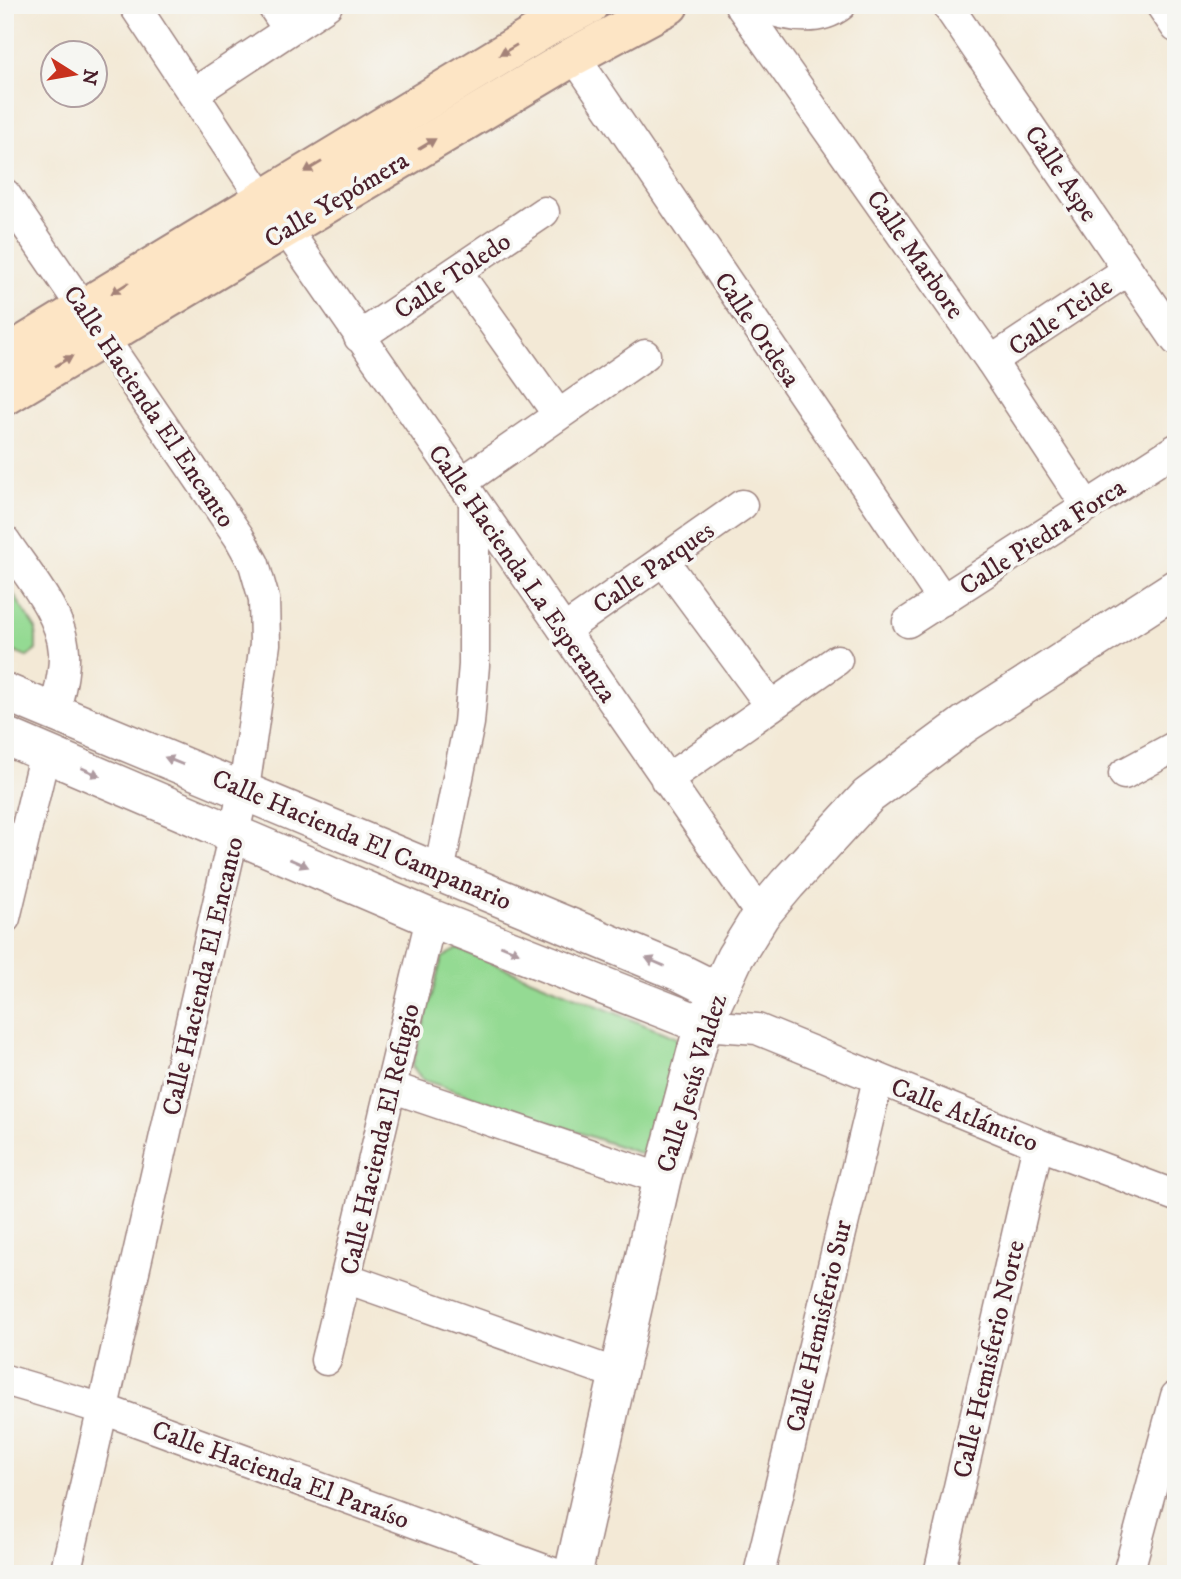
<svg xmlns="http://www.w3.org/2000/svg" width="1181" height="1579" viewBox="0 0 1181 1579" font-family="'IM FELL DW Pica',serif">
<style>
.green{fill:#94da93;stroke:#6f7c5f;stroke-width:2}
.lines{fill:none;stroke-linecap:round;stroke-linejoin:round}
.minor-casing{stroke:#9e8480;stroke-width:33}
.tertiary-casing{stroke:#9e8480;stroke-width:40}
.secondary-casing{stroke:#9e8480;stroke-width:42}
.minor{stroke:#fff;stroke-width:30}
.tertiary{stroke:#fff;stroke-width:37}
.secondary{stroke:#fde5c5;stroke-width:38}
.oneway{fill:#a48278}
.oneway2{fill:#ae9aa0}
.labels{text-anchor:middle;stroke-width:7;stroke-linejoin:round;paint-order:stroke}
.street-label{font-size:26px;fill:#4a1f2b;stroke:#f6f6f2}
</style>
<rect width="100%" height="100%" fill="#f6f6f2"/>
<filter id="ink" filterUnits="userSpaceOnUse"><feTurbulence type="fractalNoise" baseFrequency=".0143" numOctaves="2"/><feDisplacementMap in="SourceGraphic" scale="14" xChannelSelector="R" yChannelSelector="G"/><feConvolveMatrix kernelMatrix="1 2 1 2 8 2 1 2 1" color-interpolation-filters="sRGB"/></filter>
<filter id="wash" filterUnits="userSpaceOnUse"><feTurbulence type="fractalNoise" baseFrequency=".00686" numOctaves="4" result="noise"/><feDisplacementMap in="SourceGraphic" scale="28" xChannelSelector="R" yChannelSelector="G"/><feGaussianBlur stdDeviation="1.57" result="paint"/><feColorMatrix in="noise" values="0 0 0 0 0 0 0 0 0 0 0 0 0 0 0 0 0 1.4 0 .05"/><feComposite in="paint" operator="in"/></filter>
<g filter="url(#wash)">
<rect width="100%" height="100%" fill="#f3e9d6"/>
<g class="green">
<path d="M5,581L36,629V650L27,657L5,648Z"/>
<path d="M458,949L677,1038L678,1046L657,1142L645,1155L423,1080L412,1067L442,958Z"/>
</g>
</g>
<g filter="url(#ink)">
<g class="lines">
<g class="minor-casing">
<g id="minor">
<path d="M134,5L262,198"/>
<path d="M272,5L288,29"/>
<path d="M740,5L991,361L1086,505"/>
<path d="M756,5C781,15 817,24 841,5"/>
<path d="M947,5L1176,340"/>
<path d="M1161,5L1176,27"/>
<path d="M574,56L943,600"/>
<path d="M194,93L327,5"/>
<path d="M5,194L239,537L254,564L264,599L265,644L244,789L65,1574"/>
<path d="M286,229L761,915"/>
<path d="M457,272L557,413"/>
<path d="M359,337L544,212"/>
<path d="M991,361L1128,270"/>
<path d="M461,483L645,355"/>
<path d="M5,541C26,573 62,613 64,652C65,673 59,692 55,712"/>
<path d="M663,560L771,706"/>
<path d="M908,622L1176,449"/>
<path d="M564,630L742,505"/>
<path d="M1124,774L1176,746"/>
<path d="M666,780L837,660"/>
<path d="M439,872L469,723L474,665V503"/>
<path d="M5,918L45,752"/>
<path d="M703,1025L757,1029L1038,1144L1176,1196"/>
<path d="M391,1087L662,1179"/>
<path d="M346,1278L617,1374"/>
<path d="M326,1360L431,918"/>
<path d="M5,1380L103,1409L556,1574"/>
<path d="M759,1574L878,1079"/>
<path d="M939,1574L1038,1144"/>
<path d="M1128,1574L1176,1396"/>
</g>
</g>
<g class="tertiary-casing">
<g id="tertiary">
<path d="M5,692L681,973L717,991"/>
<path d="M5,736L431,918L703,1025"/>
<path d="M573,1574L662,1179L703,1025L735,957L761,915L787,884L868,796L965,724L1176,588"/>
</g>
</g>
<g class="secondary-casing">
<g id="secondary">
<path d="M5,356L549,26L589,5"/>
<path d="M5,396L574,56L669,5"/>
</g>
</g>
<use href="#minor" class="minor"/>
<use href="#tertiary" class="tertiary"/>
<use href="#secondary" class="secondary"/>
</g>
<defs><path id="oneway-solid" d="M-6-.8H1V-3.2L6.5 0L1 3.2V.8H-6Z" transform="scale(1.75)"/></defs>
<g class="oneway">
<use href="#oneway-solid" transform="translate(508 50) rotate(149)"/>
<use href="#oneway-solid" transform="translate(427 144) rotate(-31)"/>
<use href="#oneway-solid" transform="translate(313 167) rotate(149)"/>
<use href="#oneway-solid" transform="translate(120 288) rotate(148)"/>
<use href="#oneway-solid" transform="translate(64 361) rotate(-31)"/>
</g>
<g class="oneway2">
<use href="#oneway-solid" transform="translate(174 761) rotate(-158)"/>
<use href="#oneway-solid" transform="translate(91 772) rotate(24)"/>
<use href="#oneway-solid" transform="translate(299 863) rotate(23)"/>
<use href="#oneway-solid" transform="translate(510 949) rotate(22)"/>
<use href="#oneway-solid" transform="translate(655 962) rotate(-157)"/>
</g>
</g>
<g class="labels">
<g class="street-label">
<text transform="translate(1062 173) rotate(56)" y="9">Calle Aspe</text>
<text transform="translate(336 199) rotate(-31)" y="9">Calle Yepómera</text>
<text transform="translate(916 254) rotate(55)" y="9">Calle Marbore</text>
<text transform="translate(452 275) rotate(-34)" y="9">Calle Toledo</text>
<text transform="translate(1060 316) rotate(-34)" y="9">Calle Teide</text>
<text transform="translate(758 329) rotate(56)" y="9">Calle Ordesa</text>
<text transform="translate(150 406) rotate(56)" y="9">Calle Hacienda El Encanto</text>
<text transform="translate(1042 536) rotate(-33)" y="9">Calle Piedra Forca</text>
<text transform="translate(653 567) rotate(-35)" y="9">Calle Parques</text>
<text transform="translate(523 573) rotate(55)" y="9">Calle Hacienda La Esperanza</text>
<text transform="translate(362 839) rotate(23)" y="9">Calle Hacienda El Campanario</text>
<text transform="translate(202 976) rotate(-77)" y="9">Calle Hacienda El Encanto</text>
<text transform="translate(691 1083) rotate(-73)" y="9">Calle Jesús Valdez</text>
<text transform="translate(965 1114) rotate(22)" y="9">Calle Atlántico</text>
<text transform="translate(379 1139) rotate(-77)" y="9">Calle Hacienda El Refugio</text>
<text transform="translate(818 1326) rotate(-77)" y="9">Calle Hemisferio Sur</text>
<text transform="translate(988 1359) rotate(-77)" y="9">Calle Hemisferio Norte</text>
<text transform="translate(281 1474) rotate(20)" y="9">Calle Hacienda El Paraíso</text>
</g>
</g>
<rect width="1181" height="1579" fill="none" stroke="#f6f6f2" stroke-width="28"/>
<g transform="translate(74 74) rotate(101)"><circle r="33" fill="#f6f6f2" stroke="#b1a0a2" stroke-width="2"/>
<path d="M0-5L12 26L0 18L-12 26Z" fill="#c8321e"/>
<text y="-10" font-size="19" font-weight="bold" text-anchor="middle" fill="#4a1f2b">N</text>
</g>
</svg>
